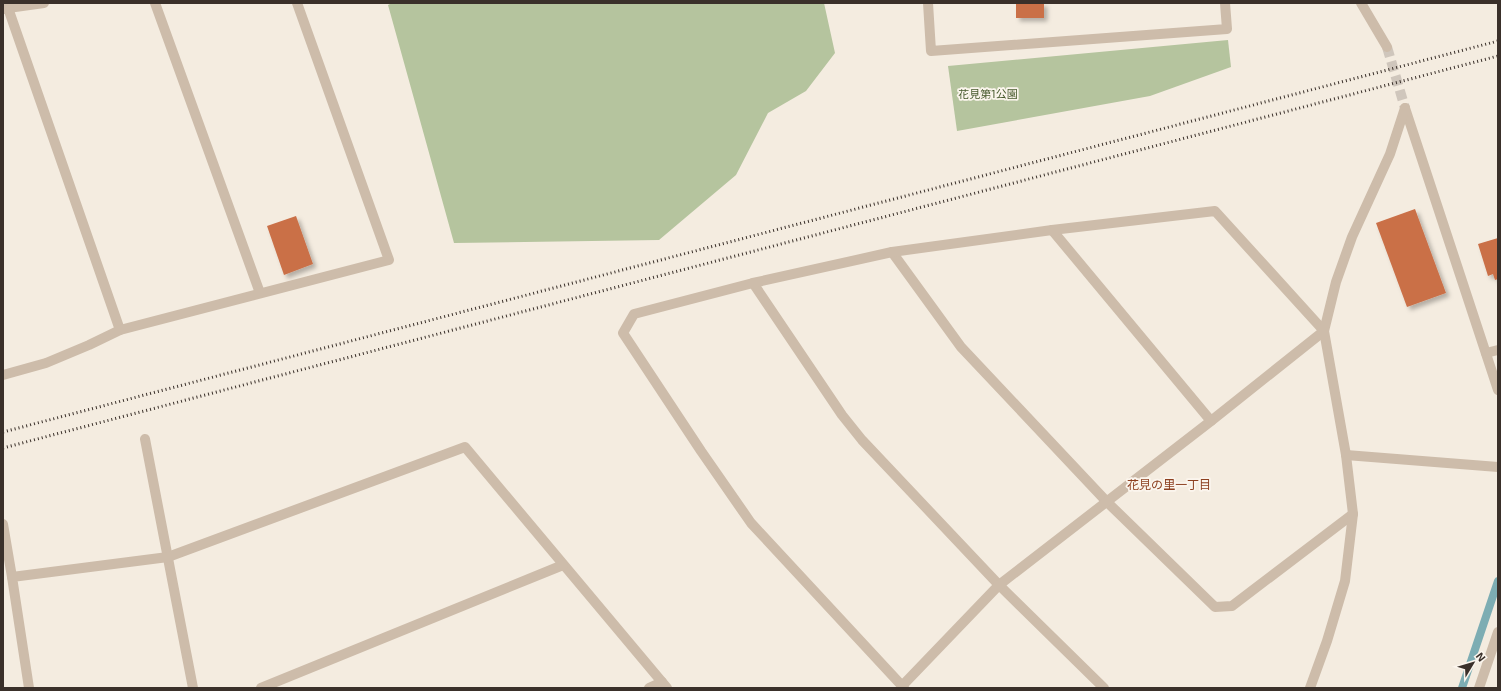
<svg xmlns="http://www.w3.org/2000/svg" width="1501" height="691" viewBox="0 0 1501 691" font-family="'Exo 2','Noto Sans JP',sans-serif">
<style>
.green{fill:#b5c49e}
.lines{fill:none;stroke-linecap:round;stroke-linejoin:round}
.stream{stroke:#7dadb3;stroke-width:8}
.building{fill:#ca6f47;filter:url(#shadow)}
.minor-tunnel{stroke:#cfc6bc;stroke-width:10;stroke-dasharray:10 5;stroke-linecap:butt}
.minor{stroke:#cdbcaa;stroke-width:10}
.rail{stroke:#3a302a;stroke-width:3;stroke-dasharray:1 3;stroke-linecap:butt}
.labels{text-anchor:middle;stroke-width:3.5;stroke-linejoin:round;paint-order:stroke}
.park-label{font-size:11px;fill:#475a2d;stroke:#fbf5ed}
.neighbourhood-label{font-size:12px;fill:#8d4020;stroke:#fbf5ed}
</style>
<defs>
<filter id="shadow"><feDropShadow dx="3.5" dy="3.5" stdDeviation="2" flood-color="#0004"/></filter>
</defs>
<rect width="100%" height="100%" fill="#f4ece0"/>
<g class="green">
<path d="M392,3H824L835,53L806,91L768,113L736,175L659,240L454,243L388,5Z"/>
<path d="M1228,40L1231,67L1150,96L957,131L948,66Z"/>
</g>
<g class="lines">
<path class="stream" d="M1462,688L1498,581"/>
</g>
<g class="building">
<rect x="1016" y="3" width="28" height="15"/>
<path d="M1415,209L1446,293L1407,307L1376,223Z"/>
<path d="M296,216L313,264L284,275L267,226Z"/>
<path d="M1498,238V279L1495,280L1493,274L1488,276L1478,244Z"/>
</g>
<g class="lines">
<path class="minor-tunnel" d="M1387,47L1405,108"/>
<g class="minor">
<path d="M155,3L260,293"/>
<path d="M928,3L931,51L1227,29L1225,3"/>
<path d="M1361,3L1387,47"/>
<path d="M8,8L44,3"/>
<path d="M3,9L8,8L120,330"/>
<path d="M1405,108L1498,390"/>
<path d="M1052,230L1211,421"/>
<path d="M892,252L961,347L1107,502L1215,607L1232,606L1353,514"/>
<path d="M753,283L842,415L862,440L999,585L1104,688"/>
<path d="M1486,353L1498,350"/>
<path d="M3,375L46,363L89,345L120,330L389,260L297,3"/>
<path d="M145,439L193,688"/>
<path d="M1346,455L1498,467"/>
<path d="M3,524L12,577"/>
<path d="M902,686L999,585L1211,421L1324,331"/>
<path d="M29,688L12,577L168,557L465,447L667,688"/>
<path d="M261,688L563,565"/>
<path d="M649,688L662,682"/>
<path d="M904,688L751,523L701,451L623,333L634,314L753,283L892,252L1052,230L1215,211L1324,331"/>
<path d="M1310,688L1327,641L1345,581L1353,514L1346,455L1324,331L1336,282L1352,237L1390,154L1405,108"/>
<path d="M1479,688L1498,632"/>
</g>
<g class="rail">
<path d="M3,432L1498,41"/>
<path d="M3,448L1498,56"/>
</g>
</g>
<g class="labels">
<g class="park-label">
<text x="988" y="98">花見第1公園</text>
</g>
<g class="neighbourhood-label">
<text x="1169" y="489">花見の里一丁目</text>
</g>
</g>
<rect width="1501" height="691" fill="none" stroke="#3a302a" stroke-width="8"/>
<g transform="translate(1473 663) rotate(52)" stroke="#fbf5ed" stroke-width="3" paint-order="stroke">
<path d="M0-3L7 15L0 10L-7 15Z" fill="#3a302a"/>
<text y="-6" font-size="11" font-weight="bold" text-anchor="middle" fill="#3a302a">N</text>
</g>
</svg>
